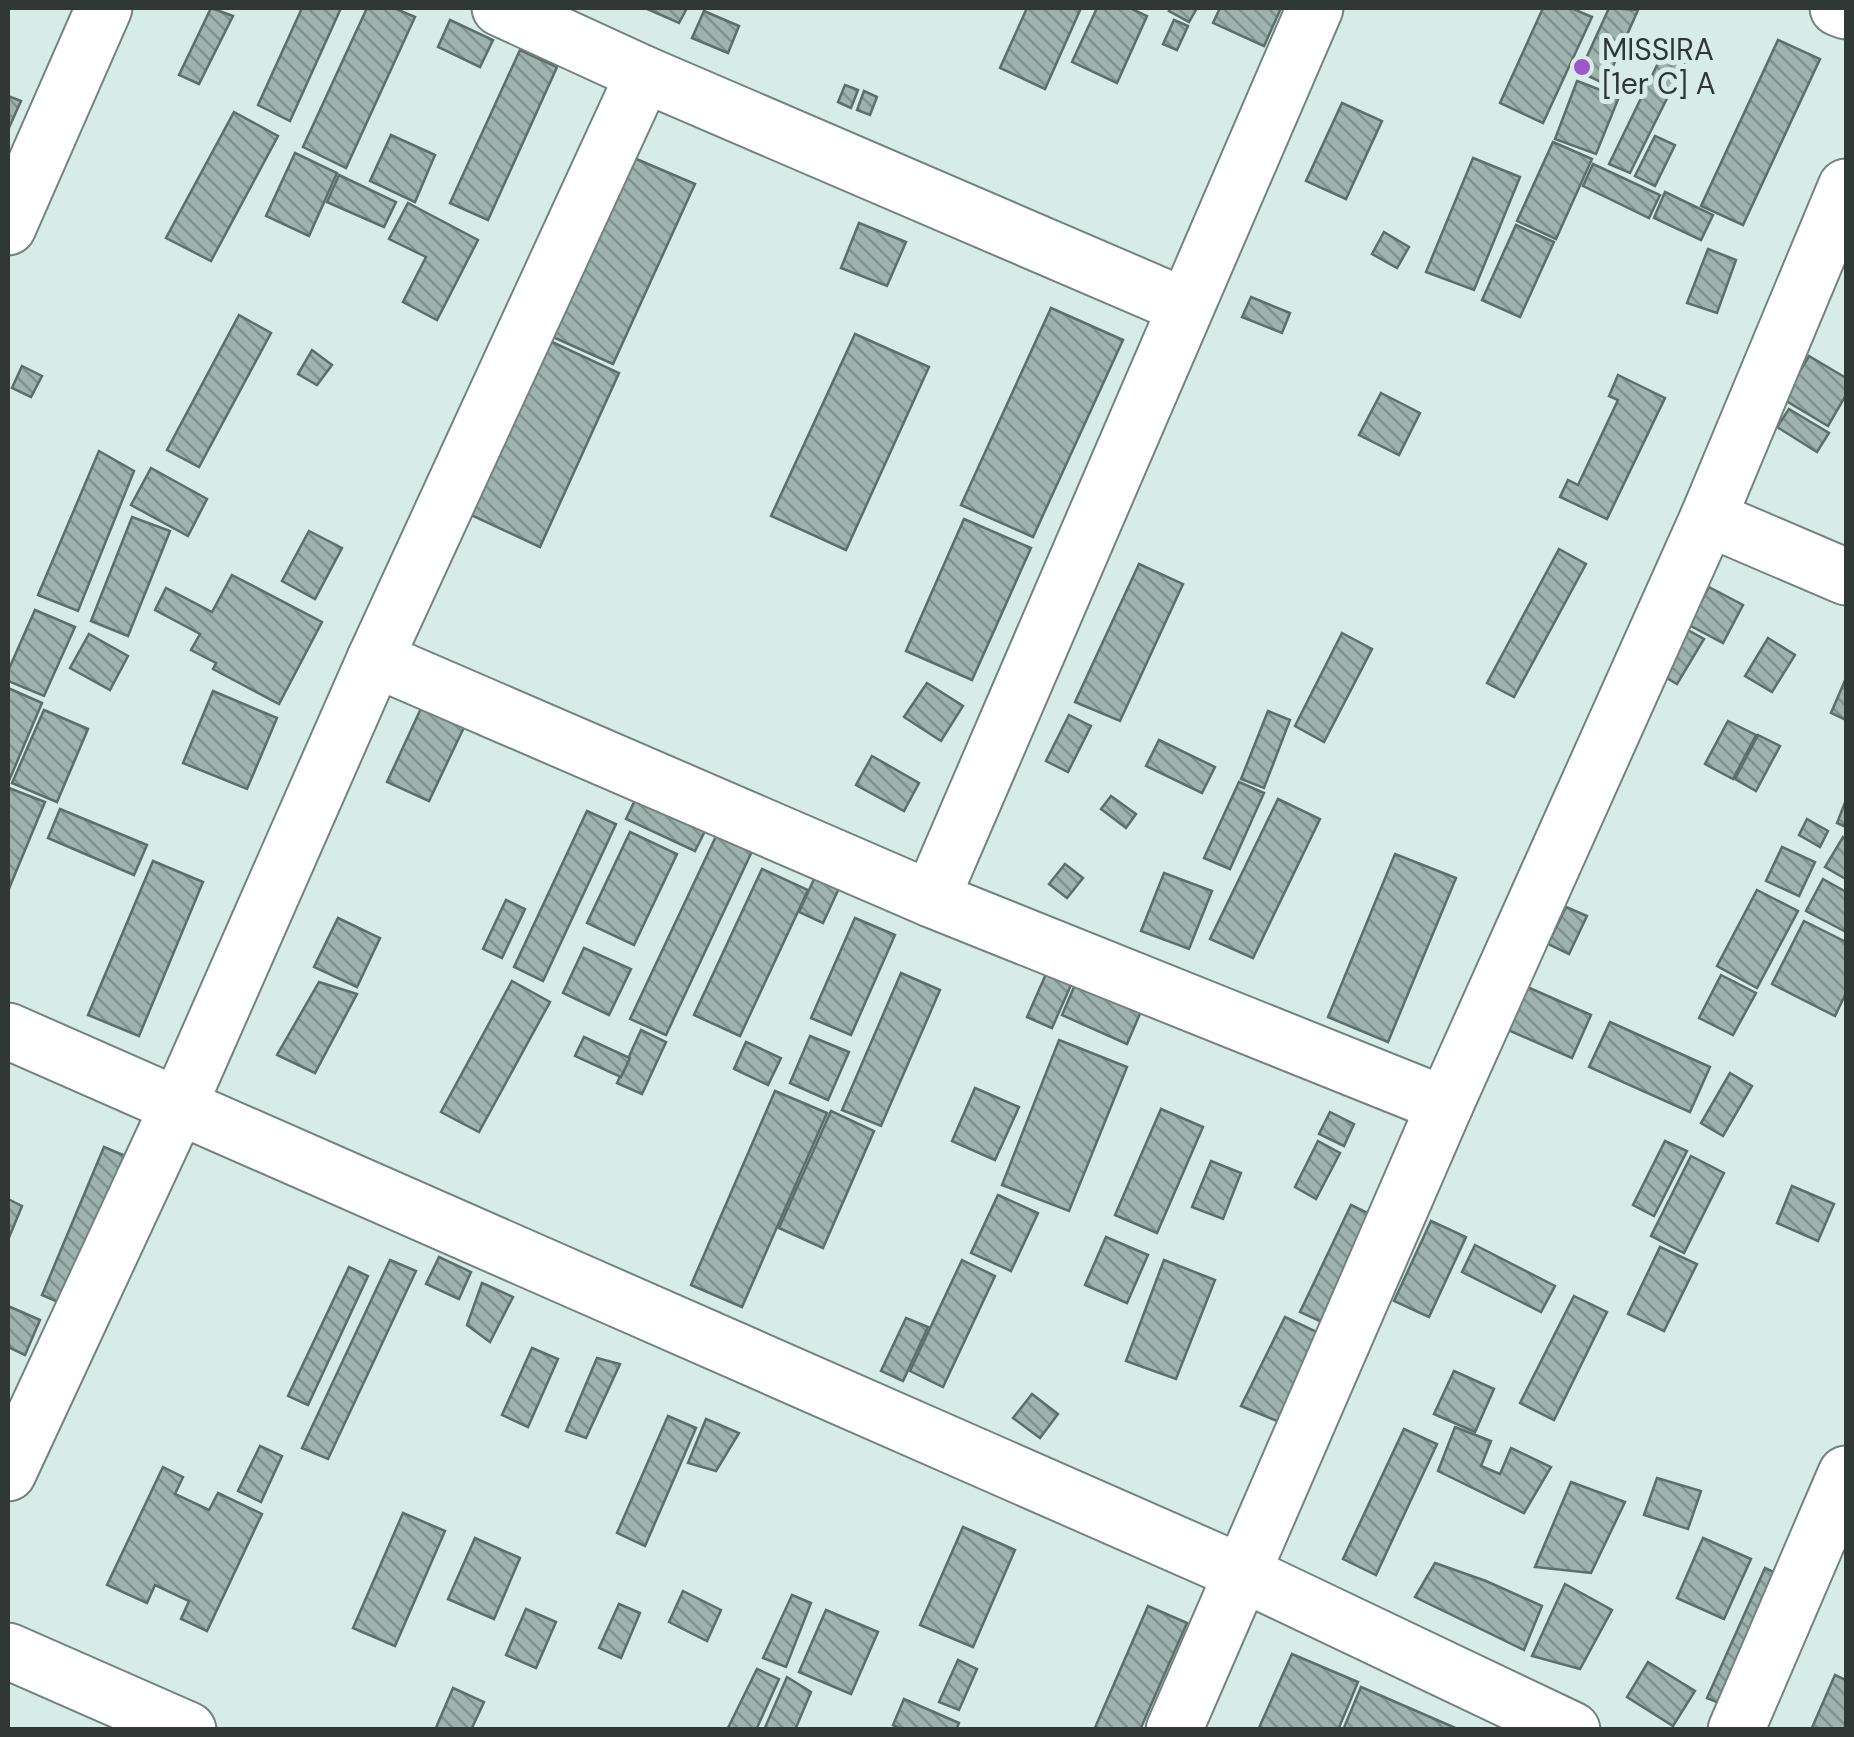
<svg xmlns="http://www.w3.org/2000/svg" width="1854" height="1737" viewBox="0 0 1854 1737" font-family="'DM Sans',sans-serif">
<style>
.building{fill:url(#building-back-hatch);stroke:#5c6f6b;stroke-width:2.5}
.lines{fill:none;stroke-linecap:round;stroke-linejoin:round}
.minor-casing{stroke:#718480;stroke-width:59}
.minor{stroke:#fff;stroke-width:55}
.poi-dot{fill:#9d58cc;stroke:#d7ece7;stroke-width:4}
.labels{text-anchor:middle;stroke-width:10;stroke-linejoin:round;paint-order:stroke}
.poi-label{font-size:30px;fill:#303836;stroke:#d7ece7;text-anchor:start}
</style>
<defs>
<pattern id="building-back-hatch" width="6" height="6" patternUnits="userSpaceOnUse" patternTransform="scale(2.5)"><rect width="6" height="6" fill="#9eb2ae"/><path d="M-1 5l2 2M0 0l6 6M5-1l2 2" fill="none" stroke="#81928e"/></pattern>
</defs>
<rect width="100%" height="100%" fill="#d7ece7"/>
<g class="building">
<path d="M211,8L233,16L199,84L179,75Z"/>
<path d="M302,8H341L290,121L258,105Z"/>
<path d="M367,8H394L415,17L346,168L303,147Z"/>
<path d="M645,8H687L679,23Z"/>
<path d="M1027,8H1081L1045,89L1000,68Z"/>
<path d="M1097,8H1130L1147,16L1117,83L1072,62Z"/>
<path d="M1171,8H1197L1189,22L1169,11Z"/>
<path d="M1220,8H1281L1264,46L1213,23Z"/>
<path d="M1543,8H1571L1592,17L1543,123L1500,103Z"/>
<path d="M1609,8L1638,10L1605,84L1580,72Z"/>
<path d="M704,11L739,26L728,53L692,38Z"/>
<path d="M450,20L493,40L480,67L438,47Z"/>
<path d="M1174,20L1188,26L1177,50L1163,44Z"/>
<path d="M1778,40L1820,59L1743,225L1701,206Z"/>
<path d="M520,50L557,67L488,220L450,203Z"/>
<path d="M1664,51L1685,62L1630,173L1609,164Z"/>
<path d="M1577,81L1619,97L1596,154L1555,139Z"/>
<path d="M845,85L858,90L851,108L838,102Z"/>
<path d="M864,91L877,97L870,115L857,110Z"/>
<path d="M8,96L21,101L8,130Z"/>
<path d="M1342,103L1382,121L1346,199L1306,181Z"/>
<path d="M234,112L278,136L211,261L166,238Z"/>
<path d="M391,135L435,155L415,202L370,181Z"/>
<path d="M1655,136L1675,145L1655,186L1635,176Z"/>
<path d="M1553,142L1592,159L1556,239L1517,221Z"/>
<path d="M295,153L337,173L309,236L266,216Z"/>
<path d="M634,158L695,184L613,364L553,337Z"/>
<path d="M1473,158L1520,177L1474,290L1426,272Z"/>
<path d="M1593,164L1660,195L1649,218L1583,186Z"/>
<path d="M339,175L396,202L384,227L327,202Z"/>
<path d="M1665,192L1713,215L1701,240L1654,218Z"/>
<path d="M408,203L478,240L437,320L403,302L426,257L389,239Z"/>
<path d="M859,223L906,242L887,286L841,268Z"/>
<path d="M1516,225L1554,242L1520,317L1482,300Z"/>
<path d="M1384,232L1409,247L1397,268L1372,254Z"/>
<path d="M1708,249L1736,260L1717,313L1687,303Z"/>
<path d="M1251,297L1290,313L1282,333L1242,317Z"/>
<path d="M1051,308L1123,340L1033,537L961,505Z"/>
<path d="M239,315L271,333L199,467L167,450Z"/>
<path d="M855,334L929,367L846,550L771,516Z"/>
<path d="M550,341L619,373L540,547L471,515Z"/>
<path d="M312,350L332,365L317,385L298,374Z"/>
<path d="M1809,356L1846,378V395L1828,426L1783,399Z"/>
<path d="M22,366L42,376L31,397L12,388Z"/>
<path d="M1618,375L1665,398L1607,519L1560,497L1568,480L1578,485L1618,400L1609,396Z"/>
<path d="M1381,393L1420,413L1399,455L1359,435Z"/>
<path d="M1789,409L1829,433L1817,452L1777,427Z"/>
<path d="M99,451L134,471L78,611L38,595Z"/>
<path d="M151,468L207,499L188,536L131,505Z"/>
<path d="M132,517L170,531L128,636L91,621Z"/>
<path d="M964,519L1031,548L972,680L906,651Z"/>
<path d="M309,531L342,548L315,599L282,581Z"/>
<path d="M1559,549L1586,564L1514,697L1487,683Z"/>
<path d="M1139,564L1183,584L1120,721L1075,702Z"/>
<path d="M232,575L322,622L279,704L213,669L216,663L191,650L200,634L155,610L166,588L212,612Z"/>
<path d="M1709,587L1743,605L1723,643L1689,625Z"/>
<path d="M35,610L75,627L44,696L8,681V671Z"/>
<path d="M1686,629L1704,639L1677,684L1660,674Z"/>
<path d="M1342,633L1372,649L1324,742L1295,726Z"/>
<path d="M89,634L128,656L110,690L70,668Z"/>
<path d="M1768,638L1795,655L1772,692L1745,676Z"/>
<path d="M1846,678V720L1831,713Z"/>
<path d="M927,683L963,706L941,741L904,717Z"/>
<path d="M8,688L42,703L8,783Z"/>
<path d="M213,691L277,718L247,789L183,763Z"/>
<path d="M424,702L467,721L429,801L387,782Z"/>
<path d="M44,710L88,729L57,802L12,783Z"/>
<path d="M1268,711L1290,720L1264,788L1241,779Z"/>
<path d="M1069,715L1091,726L1068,772L1046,761Z"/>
<path d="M1728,721L1756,735L1733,779L1705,764Z"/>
<path d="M1758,735L1780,746L1756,791L1735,779Z"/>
<path d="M1159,740L1215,767L1202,793L1146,766Z"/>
<path d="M872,756L919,783L904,811L856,785Z"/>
<path d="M1239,782L1264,793L1230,869L1204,858Z"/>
<path d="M9,788L45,802L8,891V791Z"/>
<path d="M640,790L709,823L695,851L626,819Z"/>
<path d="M1111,796L1136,814L1126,828L1101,809Z"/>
<path d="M1278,799L1320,819L1253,958L1210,939Z"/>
<path d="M1846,800V827L1837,823Z"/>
<path d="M60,809L147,845L134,875L48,838Z"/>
<path d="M587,811L616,824L543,981L514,967Z"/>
<path d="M1807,819L1828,831L1820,847L1799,835Z"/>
<path d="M719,830L754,847L666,1035L630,1019Z"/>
<path d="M630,832L677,854L634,945L587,923Z"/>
<path d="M1843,837L1846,839V879L1825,867Z"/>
<path d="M1782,847L1815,862L1799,896L1766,881Z"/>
<path d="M1395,854L1456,878L1388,1042L1328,1017Z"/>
<path d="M153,861L203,882L139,1036L88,1015Z"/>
<path d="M1065,864L1083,878L1067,898L1049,884Z"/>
<path d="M762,869L808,890L740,1036L694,1015Z"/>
<path d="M1164,873L1212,891L1189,949L1141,931Z"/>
<path d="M815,877L839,888L823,923L799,912Z"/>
<path d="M1823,879L1846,892V932L1806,911Z"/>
<path d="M1757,890L1798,911L1757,988L1717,966Z"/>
<path d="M506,900L525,909L502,958L483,949Z"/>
<path d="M1566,907L1587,916L1569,954L1548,944Z"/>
<path d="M338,918L380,938L357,987L314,967Z"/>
<path d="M855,918L895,935L851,1035L811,1018Z"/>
<path d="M1804,921L1846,942V993L1835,1016L1772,984Z"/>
<path d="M584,948L631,969L609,1015L563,993Z"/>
<path d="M901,973L940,990L881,1126L842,1110Z"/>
<path d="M1046,974L1071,985L1052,1028L1027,1017Z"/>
<path d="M1721,975L1756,993L1733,1035L1699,1018Z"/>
<path d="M1077,980L1142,1009L1127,1044L1062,1015Z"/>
<path d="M512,981L550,1002L479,1132L441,1112Z"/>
<path d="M319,982L357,994L315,1073L277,1055Z"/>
<path d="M1525,986L1591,1015L1572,1058L1506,1029Z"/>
<path d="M1610,1022L1710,1067L1690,1112L1589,1067Z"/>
<path d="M641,1030L666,1042L642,1094L617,1083Z"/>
<path d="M810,1036L849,1052L828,1100L790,1083Z"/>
<path d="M584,1037L630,1058L621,1077L575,1056Z"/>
<path d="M1059,1040L1127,1067L1069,1211L1002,1185Z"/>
<path d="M746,1042L781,1058L768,1085L734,1069Z"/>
<path d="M1730,1073L1752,1086L1723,1136L1701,1123Z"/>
<path d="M975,1088L1019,1107L995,1160L952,1141Z"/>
<path d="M775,1091L827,1113L742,1307L691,1285Z"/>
<path d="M1161,1109L1203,1127L1157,1233L1115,1215Z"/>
<path d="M831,1111L874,1131L823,1248L779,1228Z"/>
<path d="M1330,1112L1354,1124L1344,1146L1319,1134Z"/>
<path d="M1318,1141L1340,1153L1316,1199L1295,1187Z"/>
<path d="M1665,1141L1687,1151L1654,1216L1633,1205Z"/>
<path d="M104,1147L142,1163L79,1311L42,1295Z"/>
<path d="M1691,1156L1724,1173L1684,1253L1651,1236Z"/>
<path d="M1211,1161L1241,1173L1223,1219L1192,1207Z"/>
<path d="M1792,1186L1834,1204L1818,1241L1777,1223Z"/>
<path d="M998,1195L1038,1213L1011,1271L971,1253Z"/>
<path d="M8,1199L22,1206L8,1240Z"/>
<path d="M1351,1205L1372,1215L1322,1322L1300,1312Z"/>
<path d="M1431,1221L1466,1237L1429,1317L1394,1301Z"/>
<path d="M1106,1237L1148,1255L1127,1303L1085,1285Z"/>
<path d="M1475,1245L1555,1286L1541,1312L1462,1272Z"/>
<path d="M1660,1247L1697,1264L1664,1331L1628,1314Z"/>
<path d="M439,1257L471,1272L459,1299L426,1284Z"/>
<path d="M390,1260L416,1271L328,1459L302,1448Z"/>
<path d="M962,1260L995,1276L943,1387L910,1371Z"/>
<path d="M1164,1260L1215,1280L1176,1379L1126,1361Z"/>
<path d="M349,1267L368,1276L308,1405L288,1396Z"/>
<path d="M482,1283L513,1297L490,1342L467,1325Z"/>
<path d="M1574,1296L1607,1312L1554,1420L1520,1403Z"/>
<path d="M8,1306L40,1320L25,1355L8,1347Z"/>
<path d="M1285,1317L1319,1333L1277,1421L1241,1406Z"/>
<path d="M906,1318L928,1327L903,1381L881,1371Z"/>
<path d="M532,1348L558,1359L528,1427L502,1415Z"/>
<path d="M597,1358L620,1364L586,1438L566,1431Z"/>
<path d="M1454,1371L1494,1389L1475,1432L1434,1414Z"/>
<path d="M1032,1394L1058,1414L1040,1438L1013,1418Z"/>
<path d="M668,1416L696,1428L645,1546L617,1533Z"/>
<path d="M706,1419L739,1433L716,1471L688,1463Z"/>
<path d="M1455,1427L1491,1441L1481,1466L1500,1474L1511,1448L1551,1467L1524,1513L1438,1471Z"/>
<path d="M1404,1429L1437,1444L1376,1575L1343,1559Z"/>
<path d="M260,1446L282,1456L261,1502L238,1491Z"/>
<path d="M163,1467L183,1477L175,1494L209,1510L218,1493L262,1514L207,1631L181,1619L189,1601L155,1585L147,1603L107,1585Z"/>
<path d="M1657,1478L1701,1491L1688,1529L1644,1515Z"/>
<path d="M1571,1482L1625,1502L1591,1573L1535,1567Z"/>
<path d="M403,1513L445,1531L395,1646L353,1628Z"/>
<path d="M963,1527L1015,1550L973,1647L920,1625Z"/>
<path d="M475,1538L520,1558L494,1619L448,1599Z"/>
<path d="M1703,1538L1751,1559L1724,1619L1677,1598Z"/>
<path d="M1435,1563L1486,1581L1542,1606L1524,1650L1415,1597Z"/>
<path d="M1765,1568L1788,1579L1731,1708L1707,1698Z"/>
<path d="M1565,1584L1612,1610L1580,1669L1532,1656Z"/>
<path d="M683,1591L721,1610L707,1641L669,1622Z"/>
<path d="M792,1595L811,1603L786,1667L763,1658Z"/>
<path d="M619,1604L640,1613L621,1658L599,1648Z"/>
<path d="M1148,1606L1187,1623L1140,1730H1094Z"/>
<path d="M526,1609L556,1622L536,1668L506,1655Z"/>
<path d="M826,1610L878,1632L851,1694L799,1672Z"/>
<path d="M1292,1654L1358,1682L1338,1730H1258Z"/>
<path d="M958,1660L977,1669L959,1710L939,1702Z"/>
<path d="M1648,1662L1695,1691L1673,1726L1627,1697Z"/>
<path d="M757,1669L779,1679L756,1730H727Z"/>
<path d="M1835,1675L1846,1680V1730H1811Z"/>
<path d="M787,1677L811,1692L795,1730H764Z"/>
<path d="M1361,1687L1460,1730H1343Z"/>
<path d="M453,1688L484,1702L471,1730H435Z"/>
<path d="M904,1699L959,1723L956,1730H904L893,1725Z"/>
</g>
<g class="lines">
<g class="minor-casing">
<g id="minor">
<path d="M500,8L644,74L1184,306"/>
<path d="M1838,8L1846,11"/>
<path d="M8,227L104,8"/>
<path d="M1708,518L1846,577"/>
<path d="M375,659L931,899L1445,1105"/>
<path d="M931,899L1315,8"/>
<path d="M8,1031L1242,1573L1572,1730"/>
<path d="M8,1473L178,1107L375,659L644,74"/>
<path d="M8,1651L188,1730"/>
<path d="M1174,1730L1445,1105L1708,518L1846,187"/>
<path d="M1736,1730L1846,1474"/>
</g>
</g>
<use href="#minor" class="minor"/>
</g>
<circle class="poi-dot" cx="1582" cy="67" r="10"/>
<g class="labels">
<g class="poi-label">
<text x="1602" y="60">MISSIRA<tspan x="1602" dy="34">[1er C] A</tspan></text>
</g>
</g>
<rect width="1854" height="1737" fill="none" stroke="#303836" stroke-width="20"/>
</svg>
